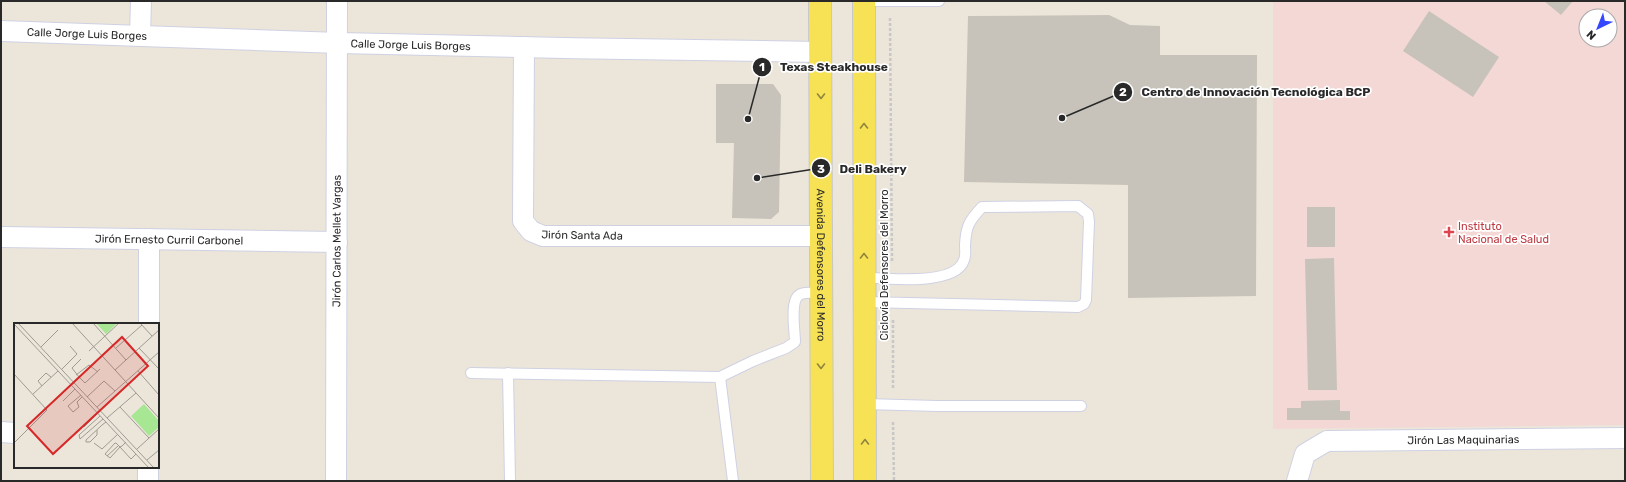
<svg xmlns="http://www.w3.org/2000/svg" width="1626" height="482" viewBox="0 0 1626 482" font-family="Rubik,sans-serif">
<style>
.medical{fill:#f4d8d6;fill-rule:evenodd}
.building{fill:#c7c3ba}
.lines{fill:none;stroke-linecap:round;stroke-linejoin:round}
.service-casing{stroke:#cfd1e3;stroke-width:12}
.minor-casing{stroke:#cfd1e3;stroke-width:22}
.primary-casing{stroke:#c7c7c7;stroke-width:24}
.path{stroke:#c7c7c7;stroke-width:2.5;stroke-dasharray:3 2;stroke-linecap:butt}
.service{stroke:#fff;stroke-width:10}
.minor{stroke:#fff;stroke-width:20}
.primary{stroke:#f7e154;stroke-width:22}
.oneway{stroke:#90853e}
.health-dot{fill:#e0444e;stroke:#fff;stroke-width:1.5}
.labels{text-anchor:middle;stroke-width:3.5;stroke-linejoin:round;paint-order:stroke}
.street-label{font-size:11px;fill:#292929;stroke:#fff}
.health-label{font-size:11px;fill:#be3a42;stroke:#fff;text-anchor:start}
.inset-road{fill:none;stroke:#9e9a93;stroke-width:1}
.view{fill:#d62828;fill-opacity:0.15;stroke:#d62828;stroke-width:2}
.inset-edge{fill:none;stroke:#292929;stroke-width:2}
.leader{fill:none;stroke:#292929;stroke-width:1.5}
.callout-dot{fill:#292929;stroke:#fff;stroke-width:1.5}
.mark-label{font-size:12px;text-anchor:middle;font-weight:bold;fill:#fff}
.callout-label{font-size:12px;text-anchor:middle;font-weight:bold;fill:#292929;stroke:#fff;stroke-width:3.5;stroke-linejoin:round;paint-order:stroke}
</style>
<rect width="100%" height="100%" fill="#ece6da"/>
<path class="medical" d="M1273,1H1625V425L1273,429ZM1586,16H1610V40H1586Z"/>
<g class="building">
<path d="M1544,1H1573L1561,15Z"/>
<path d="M1429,11L1499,57L1473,97L1403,51Z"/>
<path d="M1109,15L1130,25L1160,26V55H1257L1256,296L1128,298V185L964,182L968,16Z"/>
<path d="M716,84H773L781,95L779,212L771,219L732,218L734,143H716Z"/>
<rect x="1307" y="207" width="28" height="40"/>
<path d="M1334,258L1337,390H1308L1305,259Z"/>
<path d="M1340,400V411H1350V420H1287V408H1301V401Z"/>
</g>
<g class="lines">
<g class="service-casing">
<g id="service">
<path d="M873,1H939"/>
<path d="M864,277C886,279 956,286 964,260C966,256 965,249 965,245C966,226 969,221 982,207L1078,206L1088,214L1089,222L1086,300L1084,304L1078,307L864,302"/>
<path d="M471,373L720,377L733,481"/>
<path d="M508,373L510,481"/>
<path d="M720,377L753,361L786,348L795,342C795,331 789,298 801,294C807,292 815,293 821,292"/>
<path d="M865,404L937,406H1081"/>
</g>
</g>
<g class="minor-casing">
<g id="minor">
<path id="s1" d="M1,31C114,34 226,40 339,43C499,47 660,50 820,52"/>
<path d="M140,35L141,1"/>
<path d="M524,47L523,221L531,231L543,236H821"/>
<path id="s2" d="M1,237L337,242"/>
<path d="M149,324V239"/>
<path d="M1,432L15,433"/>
<path d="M148,481V467"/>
<path id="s3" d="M336,481L337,1"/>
<path id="s4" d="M1297,481L1305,454L1327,441L1625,438"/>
</g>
</g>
<g class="primary-casing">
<g id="primary">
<path id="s5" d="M820,1L822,481"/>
<path d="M864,1L865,481"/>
</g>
</g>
<g class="path">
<path d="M890,18L892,263"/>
<path d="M893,320V389"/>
<path d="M893,422L894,481"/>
</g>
<use href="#service" class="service"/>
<use href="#minor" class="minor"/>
<use href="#primary" class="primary"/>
</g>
<defs><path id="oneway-chevron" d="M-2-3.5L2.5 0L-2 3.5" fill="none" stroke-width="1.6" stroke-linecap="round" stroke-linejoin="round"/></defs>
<g class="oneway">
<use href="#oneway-chevron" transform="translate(821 96) rotate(90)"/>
<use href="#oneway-chevron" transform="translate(864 126) rotate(-90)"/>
<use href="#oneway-chevron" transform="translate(864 256) rotate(-90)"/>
<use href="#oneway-chevron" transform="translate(821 366) rotate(90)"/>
<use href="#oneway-chevron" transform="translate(865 442) rotate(-90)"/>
</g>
<path class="health-dot" d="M1447 226h4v4h4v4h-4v4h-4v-4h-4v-4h4z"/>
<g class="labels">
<g class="street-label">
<text dy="4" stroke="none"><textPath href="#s1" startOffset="86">Calle Jorge Luis Borges</textPath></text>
<text dy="4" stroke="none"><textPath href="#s1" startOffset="410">Calle Jorge Luis Borges</textPath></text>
<text transform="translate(582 235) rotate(1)" y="4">Jirón Santa Ada</text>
<text dy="4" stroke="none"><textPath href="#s2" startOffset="168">Jirón Ernesto Curril Carbonel</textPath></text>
<text dy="4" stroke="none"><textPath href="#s3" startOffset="240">Jirón Carlos Mellet Vargas</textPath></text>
<text dy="4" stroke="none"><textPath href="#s5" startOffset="264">Avenida Defensores del Morro</textPath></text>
<text transform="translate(884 265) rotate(-90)" y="4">Ciclovía Defensores del Morro</text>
<text dy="4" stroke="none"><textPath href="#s4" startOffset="190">Jirón Las Maquinarias</textPath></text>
</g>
<g class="health-label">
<text x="1458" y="230">Instituto<tspan x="1458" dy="13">Nacional de Salud</tspan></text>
</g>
</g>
<g transform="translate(14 323)">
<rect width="145" height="145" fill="#ece6da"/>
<path d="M82,0H103L92,11ZM130,81L145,98V104L135,113L117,93Z" fill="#a7e693"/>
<path class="inset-road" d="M4,0L140,145M58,0L145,95M79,0L112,37M126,0L138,13M0,1L135,145M27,24L44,7M102,25L128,2M125,25L145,46M75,28L105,0M48,46L63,31L56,23M101,47L145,7M124,48L145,72M0,51L33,87L0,120M62,52L75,42L84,49M65,54L71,60L86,46M60,59L65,54L58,45L67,36M28,63L24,58L32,50L37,54M19,71L44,48M67,72L54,83L59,89L65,84L63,79L68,74M73,74L90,58L101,68M49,78L61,66M83,84L145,29M106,84L135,115M86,93L65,112L66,116L89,96M93,95L122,70M70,104L84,90M83,107V112L76,119H72V117L88,102L92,99M112,119L108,123L106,124L96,135L91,131L101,120H102L106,124L117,136L122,131M80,120L88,126L104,111M123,126L145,106M93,133L104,123M133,137L145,127"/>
<path class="view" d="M108,14L134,43L39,131L13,103Z"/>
<rect width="145" height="145" class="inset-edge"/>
</g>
<path class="leader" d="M748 119L762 67M1062 118L1123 92M757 178L821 168"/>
<g class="callout-dot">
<circle cx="748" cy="119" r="4"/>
<circle cx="1062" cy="118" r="4"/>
<circle cx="757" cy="178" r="4"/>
<circle cx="762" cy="67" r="10"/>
<circle cx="1123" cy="92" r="10"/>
<circle cx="821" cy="168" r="10"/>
</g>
<g class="mark-label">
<text x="762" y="71">1</text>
<text x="1123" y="96">2</text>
<text x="821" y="173">3</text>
</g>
<g class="callout-label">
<text x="834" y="71">Texas Steakhouse</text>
<text x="1256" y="96">Centro de Innovación Tecnológica BCP</text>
<text x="873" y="173">Deli Bakery</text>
</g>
<rect width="1626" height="482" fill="none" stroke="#292929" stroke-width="4"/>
<g transform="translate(1598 28) rotate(223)"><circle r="19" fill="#ffffff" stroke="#a9a9a9"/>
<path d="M0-3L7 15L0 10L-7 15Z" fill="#3446ff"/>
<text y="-6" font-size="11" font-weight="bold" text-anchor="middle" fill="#292929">N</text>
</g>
</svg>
